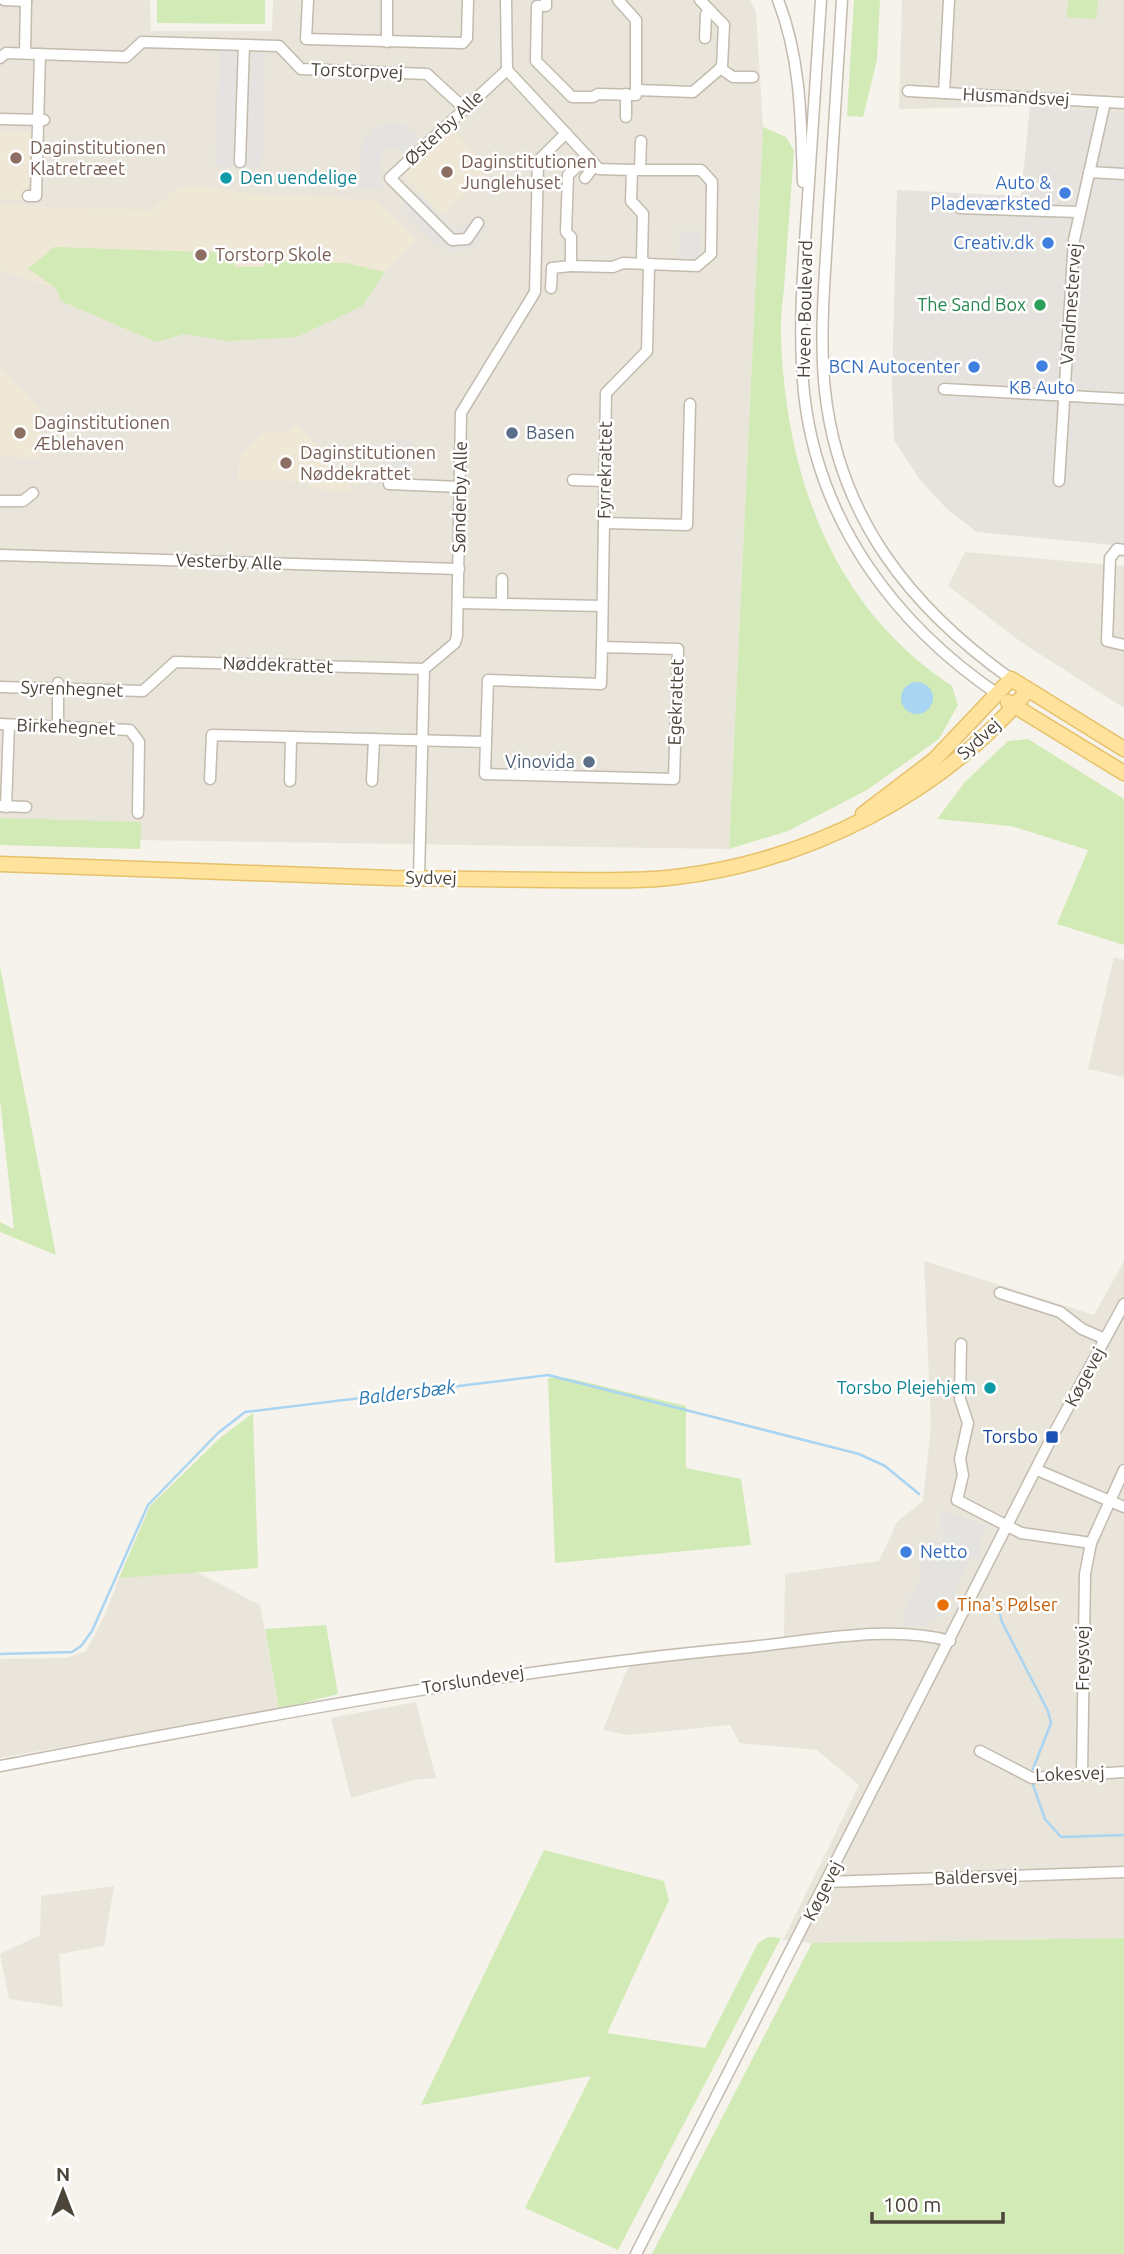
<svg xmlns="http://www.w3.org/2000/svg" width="1124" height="2254" viewBox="0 0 1124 2254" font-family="Ubuntu,sans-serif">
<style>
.residential{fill:#eae5da}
.industrial{fill:#e6e2dd}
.education{fill:#efe8d6}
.green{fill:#d2eab5}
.parking{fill:#e5e3e0}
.water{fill:#a9d4f2}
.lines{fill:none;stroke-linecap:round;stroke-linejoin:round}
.stream{stroke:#a9d4f2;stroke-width:2.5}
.minor-casing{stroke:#c2bbae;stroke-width:13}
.major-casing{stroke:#e6c16a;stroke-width:17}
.minor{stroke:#fff;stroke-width:10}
.major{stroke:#ffe39c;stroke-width:14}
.education-dot{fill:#8d6e63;stroke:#fff;stroke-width:2.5}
.culture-dot{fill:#0f9aa8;stroke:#fff;stroke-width:2.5}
.shop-dot{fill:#3f7fe0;stroke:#fff;stroke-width:2.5}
.leisure-dot{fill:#2e9e5b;stroke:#fff;stroke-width:2.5}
.service-dot{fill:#5c6f8a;stroke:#fff;stroke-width:2.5}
.transit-dot{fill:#1a4fb4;stroke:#fff;stroke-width:2.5}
.food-dot{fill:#e8710a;stroke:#fff;stroke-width:2.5}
.labels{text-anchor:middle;stroke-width:5;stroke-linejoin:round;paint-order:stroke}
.street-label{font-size:18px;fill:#4b4439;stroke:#fff}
.education-label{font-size:18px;fill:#785e54;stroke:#fff;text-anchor:start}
.culture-label{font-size:18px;fill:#0d838f;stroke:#fff;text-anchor:start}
.shop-label{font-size:18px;fill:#366cbe;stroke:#fff;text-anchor:end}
.leisure-label{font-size:18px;fill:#27864d;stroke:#fff;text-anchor:end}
.service-label{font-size:18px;fill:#4e5e75;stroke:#fff;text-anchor:start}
.transit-label{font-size:18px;fill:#164399;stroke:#fff;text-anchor:end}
.food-label{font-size:18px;fill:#c56008;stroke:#fff;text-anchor:start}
.water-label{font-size:19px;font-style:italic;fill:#2e7ab2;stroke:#fff}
</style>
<rect width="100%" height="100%" fill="#f6f3ec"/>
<g class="residential">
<path d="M0,0H150L151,31H272L273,0H750L756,12L763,127L729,849L0,838Z"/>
<path d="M902,0H1124V112L1030,106L899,109Z"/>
<path d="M965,552L1124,566V708L1021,642L948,586Z"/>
<path d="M1114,957L1124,960V1077L1088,1069Z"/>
<path d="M924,1261L1094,1315L1124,1261V1938L812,1943L783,1940L859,1785L817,1750L740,1743L730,1725L628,1735L603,1730L625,1674L639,1651L784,1638L785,1574L879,1561L897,1522L923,1501L931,1426Z"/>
<path d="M193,1570L260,1605L279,1709L0,1758V1659L67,1658L86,1651L104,1617L119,1578Z"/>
<path d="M416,1702L436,1778L413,1780L351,1798L331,1718Z"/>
<path d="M114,1886L104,1946L59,1954L63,2007L9,1999L0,1954L40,1935L41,1896Z"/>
</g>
<path class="industrial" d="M1030,106L1124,112V546L977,532L947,509L920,480L894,440L892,382L897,190L1021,196Z"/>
<g class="education">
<path d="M452,129L491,170L442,215L404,175Z"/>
<path d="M0,131L32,132L31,184L23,192V199L31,201L0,199Z"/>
<path d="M178,186H208L239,193L375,200L416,240L385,272L362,306L297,337L228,341L185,334L156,342L61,301L56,288L0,270V205L152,210Z"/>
<path d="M0,366L40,409L39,458L0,457Z"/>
<path d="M296,424L341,471L373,472L361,484H350V491L310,489V482L238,480L239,456L265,431H289Z"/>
</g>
<g class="green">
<path d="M157,0H265V24L157,23Z"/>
<path d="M854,0H880L877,60L863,117L847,116Z"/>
<path d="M1068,0H1098L1096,19L1067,17Z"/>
<path d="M763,127L786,137L794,151C791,192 788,233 785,274C784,294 780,316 781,337C786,476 832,607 952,686L958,705L939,739L867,790L788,831L729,849Z"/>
<path d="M54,247L234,253L235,267H264L265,260L346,263L385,272L362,306L297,337L228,341L185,334L156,342L61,301L56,288L28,269Z"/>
<path d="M1028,739L1124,799V945L1057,924L1088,850L1011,826L937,819L965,782L1008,741Z"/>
<path d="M0,818L141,822L140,849L0,845Z"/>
<path d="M0,966L56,1255L0,1232V1222L14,1229L0,1100Z"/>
<path d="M548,1378H568L686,1406V1468L741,1479L751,1545L555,1563Z"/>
<path d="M253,1413L258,1568L119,1578L150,1506L220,1438Z"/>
<path d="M326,1625L338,1694L279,1709L265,1629Z"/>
<path d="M544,1850L664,1881L669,1900L607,2033L705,2048L758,1943L768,1937L781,1938L618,2250L525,2208L591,2076L421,2105Z"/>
<path d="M1124,1938V2254H652L812,1943Z"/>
</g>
<g class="parking">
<path d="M219,51L265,52L262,168L215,166Z"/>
<path d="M387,123L404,125L420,139L403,154L395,146H387L382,153V189H359L362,142L373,129Z"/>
<path d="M418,193L451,227L456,230L465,224L486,225L479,242L471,248L453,251L437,244L402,208Z"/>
<path d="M679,231H700L699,259L678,258Z"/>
<path d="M390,440L413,441L412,469L389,468Z"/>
<path d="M942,1511L986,1525L977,1544L983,1547L977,1559L971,1557L953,1600L939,1602L937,1606L949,1612L924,1626L901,1627L908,1595L914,1597L915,1594L923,1567L918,1564L929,1539L941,1544L945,1534L939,1530L944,1519L940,1517Z"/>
</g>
<circle class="water" cx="917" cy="698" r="16"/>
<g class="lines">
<g class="stream">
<path d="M995,1597L1002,1622L1048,1711L1051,1723L1033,1769"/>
<path d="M0,1654L72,1652L81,1646L92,1631L148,1505L218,1433L245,1412L548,1375L859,1454L885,1466L919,1494"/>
<path d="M1033,1785L1045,1819L1061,1837L1124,1835"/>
</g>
<g class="minor-casing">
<g id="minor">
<path d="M4,0L26,1"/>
<path d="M308,0L306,39L463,43L467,38L468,0"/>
<path d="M387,0V42"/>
<path d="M546,0V6H537L536,61L572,97H593L598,94L636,95V20L618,0"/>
<path d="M778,0C801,59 801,120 803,182"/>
<path d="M821,0C816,71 812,141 807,212C803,272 798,333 804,393C818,521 894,624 999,695"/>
<path d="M842,0C837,74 832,148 828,222C825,278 819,335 825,391C839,518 911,608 1011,679"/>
<path d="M705,38L706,14L709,11"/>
<path d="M25,53L26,0"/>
<path d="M0,58L6,53L126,57L142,42L279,46L301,69L427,74L465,109"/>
<path d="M720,68L733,77H753"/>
<path d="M507,70L599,169L632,170L631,201L643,214L642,259L649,268L647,351L606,393L602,647"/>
<path d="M636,90L693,92L722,67L724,25L700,0"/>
<path d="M908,91L1124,103"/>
<path d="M944,93L949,0"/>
<path d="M626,117V94"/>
<path d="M0,119L44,120"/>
<path d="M587,157L568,175L566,232L571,237V266L613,267L623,263L697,266L711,254L712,182L701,170H632"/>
<path d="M240,162L244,45"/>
<path d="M640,169L641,141"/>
<path d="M1089,172L1124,174"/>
<path d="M585,178L595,165"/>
<path d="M28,196H36L40,54"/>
<path d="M960,208L1079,212"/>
<path d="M478,223L467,239L452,240L390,178L507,70L506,0"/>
<path d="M551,288L552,268L571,266"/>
<path d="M944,389L1124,399"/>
<path d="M573,480L605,481"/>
<path d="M1059,481L1074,240L1105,102"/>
<path d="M389,484L460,487"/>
<path d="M0,501H23L33,493"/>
<path d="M604,523L687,525L690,404"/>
<path d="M1124,550L1117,549L1110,558L1107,641L1124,645"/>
<path d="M0,555L459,569"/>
<path d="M458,603L602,606"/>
<path d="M502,604V579"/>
<path d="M0,687L143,691L175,662L424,669"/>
<path d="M0,724L130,730L139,742L138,813"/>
<path d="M58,725V683"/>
<path d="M210,779L212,735L486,742L485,774L674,779L678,649L602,647L601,684L488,680L486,742"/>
<path d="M290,781L291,737"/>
<path d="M372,781L374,739"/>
<path d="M0,806L26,807"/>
<path d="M6,807L9,725"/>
<path d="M419,878L424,669L455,643L457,636L461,413L535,292L538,161L566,133"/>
<path d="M1000,1293L1060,1312L1082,1329L1105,1339"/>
<path d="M961,1344L960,1399L968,1423L960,1459L963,1475L957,1500L1021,1533L1091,1543"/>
<path d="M1037,1470L1124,1507"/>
<path d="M980,1751L1032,1778L1124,1772"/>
<path d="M0,1766C250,1719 498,1670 751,1647C811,1641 892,1624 950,1641"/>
<path d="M1082,1775L1085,1574L1091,1543L1124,1470"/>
<path d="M827,1882L1124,1872"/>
<path d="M636,2254L1052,1437L1124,1304"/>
</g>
</g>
<g class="major-casing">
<g id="major">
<path d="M1008,702L1124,773"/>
<path d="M863,814L934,760L1011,679L1124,749"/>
<path d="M0,864C131,868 261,874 392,878C447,879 501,879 556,880C595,880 636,882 676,877C809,861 942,794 1028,690"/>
</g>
</g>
<use href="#minor" class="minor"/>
<use href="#major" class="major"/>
</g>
<g class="education-dot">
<circle cx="16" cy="158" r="7"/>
<circle cx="447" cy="172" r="7"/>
<circle cx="201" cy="255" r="7"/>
<circle cx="20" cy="433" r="7"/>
<circle cx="286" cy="463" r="7"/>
</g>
<g class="culture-dot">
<circle cx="226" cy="178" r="7"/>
<circle cx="990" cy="1388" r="7"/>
</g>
<g class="shop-dot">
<circle cx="1065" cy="193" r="7"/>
<circle cx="1048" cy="243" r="7"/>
<circle cx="1042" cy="366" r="7"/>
<circle cx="974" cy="367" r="7"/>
<circle cx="906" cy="1552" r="7"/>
</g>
<circle class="leisure-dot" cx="1040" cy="305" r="7"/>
<g class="service-dot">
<circle cx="512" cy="433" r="7"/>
<circle cx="589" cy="762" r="7"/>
</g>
<rect class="transit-dot" x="1045" y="1430" width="14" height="14" rx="3.5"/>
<circle class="food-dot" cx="943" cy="1605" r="7"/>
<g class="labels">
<g class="street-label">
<text transform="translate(357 71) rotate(2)" y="6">Torstorpvej</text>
<text transform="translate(1016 97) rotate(3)" y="6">Husmandsvej</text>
<text transform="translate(444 128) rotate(-43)" y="6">Østerby Alle</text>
<text transform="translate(1071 304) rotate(-86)" y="6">Vandmestervej</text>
<text transform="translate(805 309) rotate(-89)" y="6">Hveen Boulevard</text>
<text transform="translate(605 470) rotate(-89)" y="6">Fyrrekrattet</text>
<text transform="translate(460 497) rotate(-89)" y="6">Sønderby Alle</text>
<text transform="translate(229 562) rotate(2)" y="6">Vesterby Alle</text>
<text transform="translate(278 665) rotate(2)" y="6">Nøddekrattet</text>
<text transform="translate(72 689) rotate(2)" y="6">Syrenhegnet</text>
<text transform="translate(676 702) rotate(-88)" y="6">Egekrattet</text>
<text transform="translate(66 727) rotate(2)" y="6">Birkehegnet</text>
<text transform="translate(979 739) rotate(-42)" y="6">Sydvej</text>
<text transform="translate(431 878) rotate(1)" y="6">Sydvej</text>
<text transform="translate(1085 1377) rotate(-62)" y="6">Køgevej</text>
<text transform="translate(1083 1658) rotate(-90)" y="6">Freysvej</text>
<text transform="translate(473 1680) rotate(-9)" y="6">Torslundevej</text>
<text transform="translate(1070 1774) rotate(-2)" y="6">Lokesvej</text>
<text transform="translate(976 1877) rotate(-2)" y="6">Baldersvej</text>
<text transform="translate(823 1891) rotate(-63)" y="6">Køgevej</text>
</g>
<g class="education-label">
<text x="30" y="154">Daginstitutionen<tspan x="30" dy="21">Klatretræet</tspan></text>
<text x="461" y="168">Daginstitutionen<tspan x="461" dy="21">Junglehuset</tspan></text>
<text x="215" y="261">Torstorp Skole</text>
<text x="34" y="429">Daginstitutionen<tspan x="34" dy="21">Æblehaven</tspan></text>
<text x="300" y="459">Daginstitutionen<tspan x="300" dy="21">Nøddekrattet</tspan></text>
</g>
<g class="culture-label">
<text x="240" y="184">Den uendelige</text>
<text x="976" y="1394" text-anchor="end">Torsbo Plejehjem</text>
</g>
<g class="shop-label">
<text x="1051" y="189">Auto &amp;<tspan x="1051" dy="21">Pladeværksted</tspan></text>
<text x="1034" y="249">Creativ.dk</text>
<text x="960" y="373">BCN Autocenter</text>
<text x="1042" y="394" text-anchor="middle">KB Auto</text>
<text x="920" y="1558" text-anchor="start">Netto</text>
</g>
<g class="leisure-label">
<text x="1026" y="311">The Sand Box</text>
</g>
<g class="service-label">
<text x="526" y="439">Basen</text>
<text x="575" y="768" text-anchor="end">Vinovida</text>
</g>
<g class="transit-label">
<text x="1038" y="1443">Torsbo</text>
</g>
<g class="food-label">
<text x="957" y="1611">Tina's Pølser</text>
</g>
<g class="water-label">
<text transform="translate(407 1392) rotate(-7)" y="7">Baldersbæk</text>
</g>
</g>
<g transform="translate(63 2191)" stroke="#ffffff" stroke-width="5" paint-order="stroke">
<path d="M0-5L12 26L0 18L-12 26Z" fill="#4b4439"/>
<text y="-10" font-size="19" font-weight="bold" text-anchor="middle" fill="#4b4439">N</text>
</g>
<path d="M872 2212v10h131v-10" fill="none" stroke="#4b4439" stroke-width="3.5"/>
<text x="883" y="2212" font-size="21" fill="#4b4439" stroke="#ffffff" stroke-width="5" paint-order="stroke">100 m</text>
</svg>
